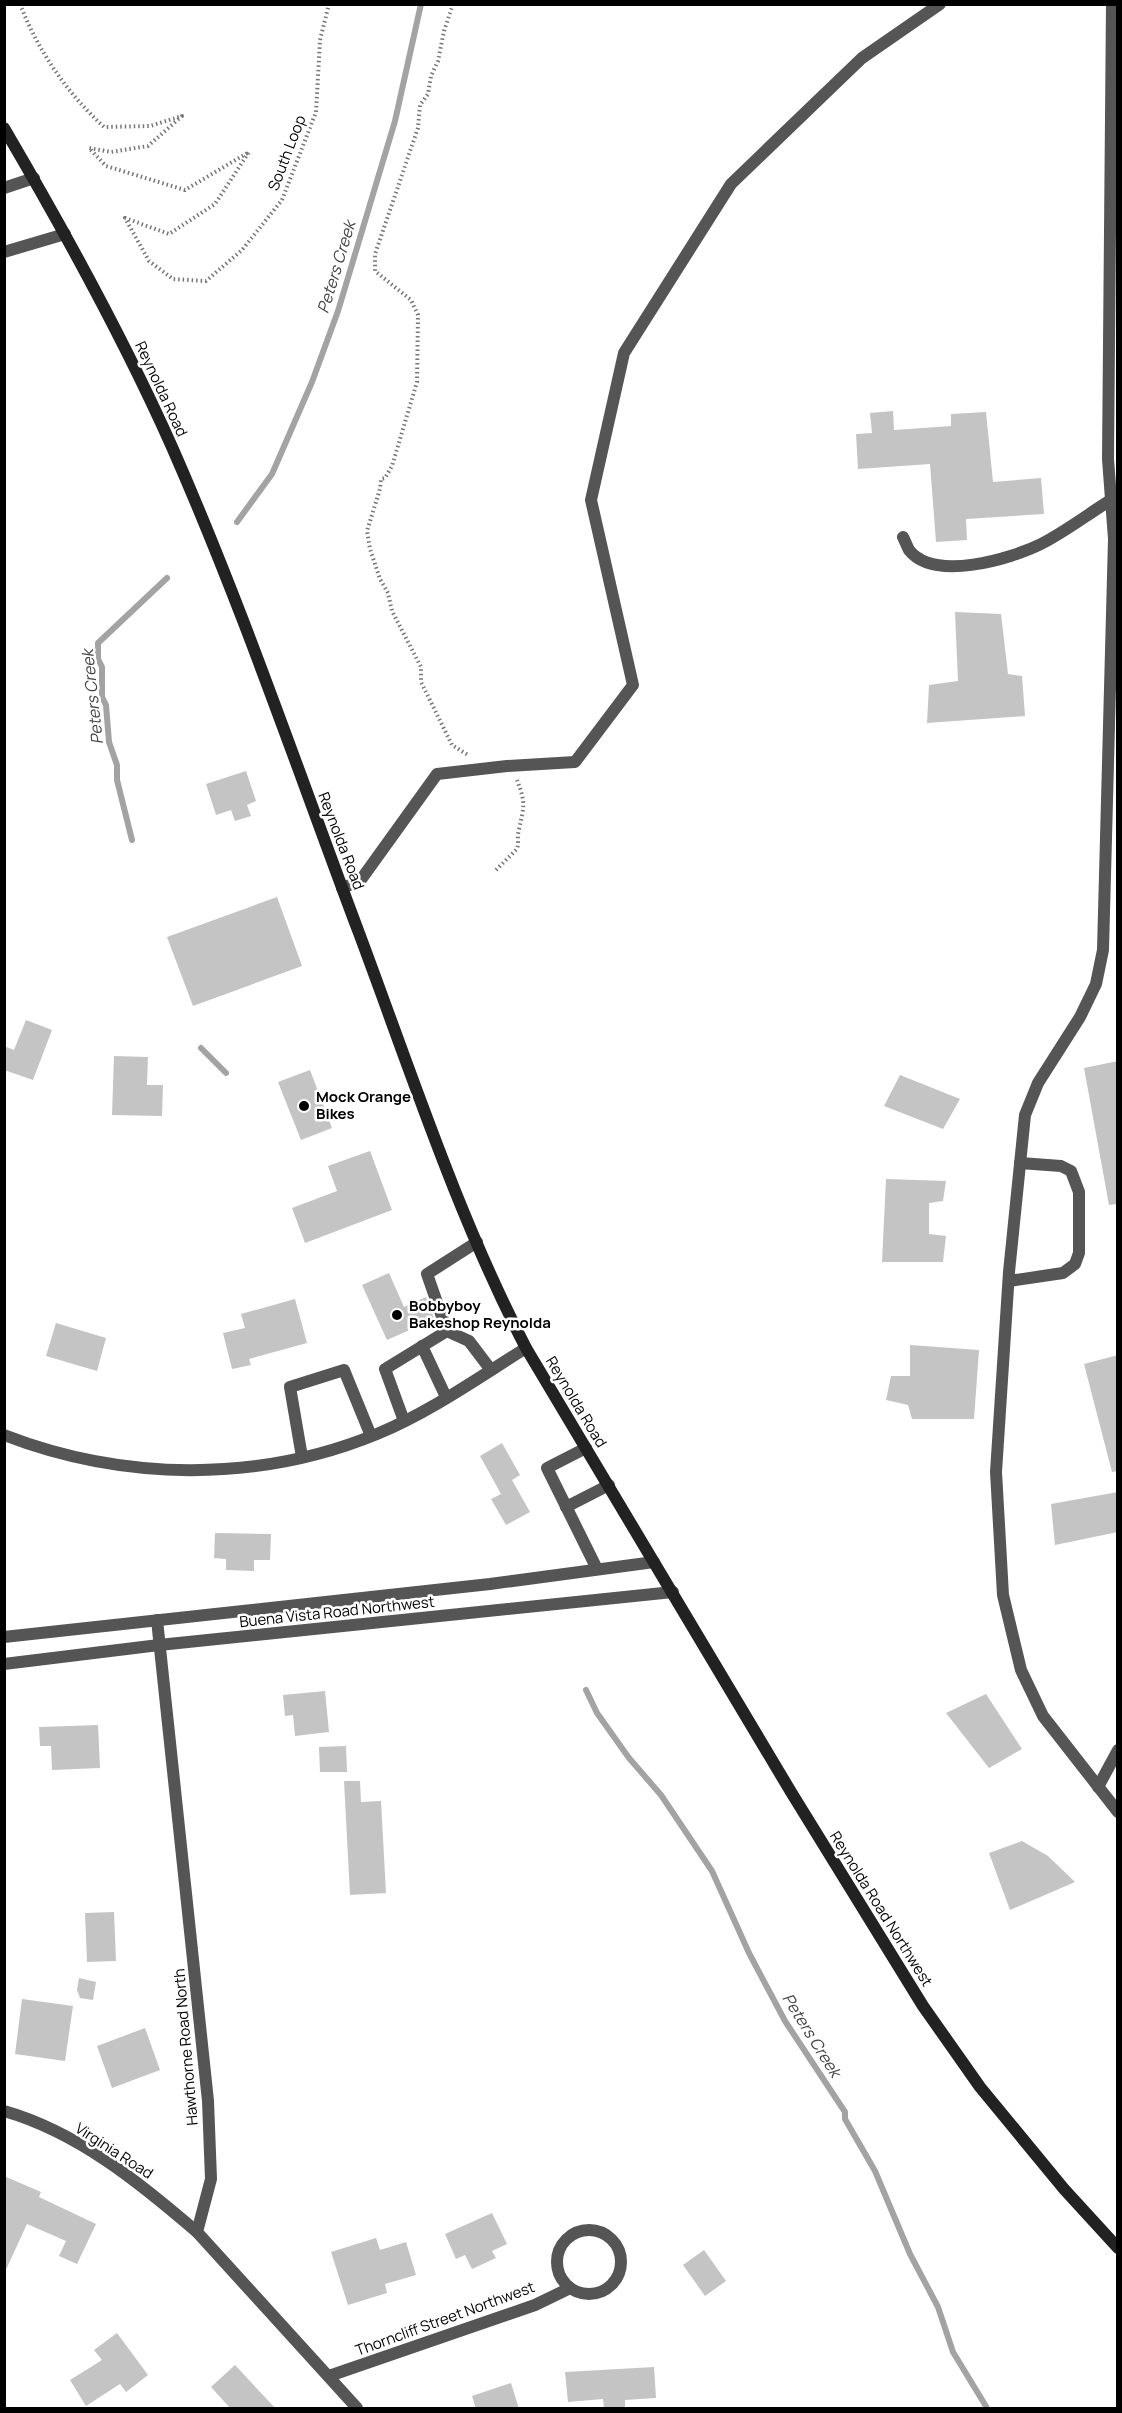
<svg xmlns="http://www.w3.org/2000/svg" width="1122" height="2413" viewBox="0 0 1122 2413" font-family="Manrope,sans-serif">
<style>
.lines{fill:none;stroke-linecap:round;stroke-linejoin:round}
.stream{stroke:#a3a3a3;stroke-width:6}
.building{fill:#c4c4c4}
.path{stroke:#777;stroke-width:4;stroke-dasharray:1.5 3;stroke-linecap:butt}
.service{stroke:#555;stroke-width:12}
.minor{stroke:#555;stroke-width:12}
.tertiary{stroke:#555;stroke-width:12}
.secondary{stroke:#222;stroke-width:12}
.poi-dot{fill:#000;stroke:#fff;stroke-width:2}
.labels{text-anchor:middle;stroke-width:5;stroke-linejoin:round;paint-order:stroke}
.street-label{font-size:15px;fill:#000;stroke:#fff}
.poi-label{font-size:15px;font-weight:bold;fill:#000;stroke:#fff;text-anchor:start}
.water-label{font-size:16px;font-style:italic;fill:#444;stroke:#fff}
</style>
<rect width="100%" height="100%" fill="#fff"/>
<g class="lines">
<g class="stream">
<path d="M237,522L272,474L312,382L338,311L395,121L421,4"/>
<path d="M132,840L117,780V765L109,742L106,705L102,697V667L98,659V643L167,578"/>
<path d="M201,1048L226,1073"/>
<path d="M586,1690L597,1713L629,1758L661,1795L712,1871L749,1953L785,2021L845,2112V2119L875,2171L910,2254L938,2307L953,2352L987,2408"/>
</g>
</g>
<g class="building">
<path d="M893,411L894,430L951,426V414L986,412L993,482L1041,478L1044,514L966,519L967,540L936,542L930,464L858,469L856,434L872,433L870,413Z"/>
<path d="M955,612L1001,614L1008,674L1022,676L1025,716L927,723L929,685L958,681Z"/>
<path d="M246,771L256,801L247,805L251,816L235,821L231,810L216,815L206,784Z"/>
<path d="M277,897L302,966L193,1006L167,937Z"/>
<path d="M26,1020L52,1030L33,1080L4,1070V1046L14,1050Z"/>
<path d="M114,1056L148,1057L147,1085H163L162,1116L112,1115Z"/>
<path d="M1118,1061V1204L1109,1205L1084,1068Z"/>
<path d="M310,1070L332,1128L301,1140L278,1082Z"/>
<path d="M900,1075L960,1099L943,1129L884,1106Z"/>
<path d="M370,1151L392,1210L305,1243L292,1208L337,1191L328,1166Z"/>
<path d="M886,1179L946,1181L943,1201L929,1203V1234L946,1236L943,1262H882Z"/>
<path d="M389,1273L404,1307L426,1297L434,1319L387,1340L362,1285Z"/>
<path d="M295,1299L307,1343L249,1359L251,1365L232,1369L223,1333L245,1328L241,1314Z"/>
<path d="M56,1323L106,1338L97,1371L46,1356Z"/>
<path d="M910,1345L979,1350L974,1419H912L908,1405L886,1400L891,1376H910Z"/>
<path d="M1118,1355V1471L1112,1472L1084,1364Z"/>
<path d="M502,1443L520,1475L512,1480L530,1512L506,1525L491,1499L501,1494L480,1456Z"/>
<path d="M1118,1492V1532L1055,1545L1051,1504Z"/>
<path d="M215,1533L271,1534L270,1560H254V1571L226,1570V1559L214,1558Z"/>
<path d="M325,1691L329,1732L295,1736L293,1715L285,1716L283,1695Z"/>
<path d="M986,1694L1022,1749L989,1768L946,1713Z"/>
<path d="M98,1725L100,1768L52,1770L51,1746H40L39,1727Z"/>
<path d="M346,1746L347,1772H320L319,1747Z"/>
<path d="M344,1781H360L361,1802L381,1801L386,1893L350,1895Z"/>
<path d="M1022,1841L1048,1856L1075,1882L1010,1910L989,1853Z"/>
<path d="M114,1912L116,1961L87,1962L85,1913Z"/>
<path d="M79,1978L96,1982L93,2000L80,1998L77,1990Z"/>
<path d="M22,1999L73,2006L65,2061L15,2054Z"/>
<path d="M145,2028L160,2070L112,2088L97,2046Z"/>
<path d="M4,2176L41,2192L39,2197L96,2224L77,2264L59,2256L66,2241L27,2224L4,2274Z"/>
<path d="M492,2213L507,2244L492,2251L496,2258L472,2269L465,2255L456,2259L445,2234Z"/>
<path d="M376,2238L380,2250L406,2242L416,2275L385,2284L387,2293L348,2305L331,2252Z"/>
<path d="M704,2250L726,2281L705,2296L683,2265Z"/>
<path d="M117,2333L148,2375L126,2392L120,2384L86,2406L70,2380L102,2360L94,2350Z"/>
<path d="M235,2365L276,2409H231L211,2387Z"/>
<path d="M654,2367L656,2398L625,2400V2409H604L603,2399L568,2402L565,2372Z"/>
<path d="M511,2383L519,2409H476L472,2396Z"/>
</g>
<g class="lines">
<g class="path">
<path d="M20,4C38,51 67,93 104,127L150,126L182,116L148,146L111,152L89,148L106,166L185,190L249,152L215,204L169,234L125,218L149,261L173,279L206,281L242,250L282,200L316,112L320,40L329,4"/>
<path d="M453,4L444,31L438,61L431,76L428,94L420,105L418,128L375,254V271L411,300L418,315L417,382L392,466L385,478L381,479L380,489L367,531L370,549L380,579L388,593L392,611L421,667V682L452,745L468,755"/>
<path d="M496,870L517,849C519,843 517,836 519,829C524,807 526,803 517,780"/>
</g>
<g class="service">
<path d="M1112,4L1108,459L1114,539L1103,950L1096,984L1080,1017L1038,1083L1025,1115L1009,1272L996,1472L1003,1595L1021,1670L1043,1716L1118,1812"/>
<path d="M4,252L65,234"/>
<path d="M903,537C905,541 907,546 909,550C934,582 1011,559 1041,544C1065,532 1088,514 1111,500"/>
<path d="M1009,1281L1063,1273L1075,1264L1079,1253V1192L1071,1171L1061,1166L1020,1163"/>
<path d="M447,1331L469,1341L491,1370"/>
<path d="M422,1346L446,1397"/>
<path d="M404,1421L385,1369L447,1331L427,1274L477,1242"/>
<path d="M586,1448L547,1468L597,1569"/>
<path d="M302,1457L290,1387L344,1370L371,1436"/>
<path d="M566,1507L609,1485"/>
<path d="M1098,1787L1118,1750"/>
</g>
<g class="minor">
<path d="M4,188L34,178"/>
<path d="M342,888L360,881L437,774L507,766L575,762L633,685L591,500L624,353L731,184L862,58L940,4"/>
<path d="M157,1620L208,2101L211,2179L197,2232L357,2408"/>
<path d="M4,1637L490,1584L654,1562"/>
<path d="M4,1664L159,1645L673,1592"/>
<path d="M4,2111C78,2132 140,2183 197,2232"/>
<circle cx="589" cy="2262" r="32"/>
<path d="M329,2376L535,2305L570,2288"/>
</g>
<path class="tertiary" d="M4,1435C123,1481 258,1483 377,1434C430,1412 478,1378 526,1348"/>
<path class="secondary" d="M4,128C65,232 123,337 172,447C242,606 298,771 359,933C411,1072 458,1217 526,1348L791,1792L923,2006L980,2087L1064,2189L1118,2248"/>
</g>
<g class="poi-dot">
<circle cx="304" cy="1106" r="6"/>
<circle cx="397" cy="1315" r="6"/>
</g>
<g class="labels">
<g class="street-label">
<text transform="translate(287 153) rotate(-69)" y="5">South Loop</text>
<text transform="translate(161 389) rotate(65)" y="5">Reynolda Road</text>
<text transform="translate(341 841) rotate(69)" y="5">Reynolda Road</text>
<text transform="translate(576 1402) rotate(59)" y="5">Reynolda Road</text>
<text transform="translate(337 1612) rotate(-6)" y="5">Buena Vista Road Northwest</text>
<text transform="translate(881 1909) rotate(58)" y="5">Reynolda Road Northwest</text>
<text transform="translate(186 2047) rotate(-95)" y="5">Hawthorne Road North</text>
<text transform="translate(114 2151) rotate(33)" y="5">Virginia Road</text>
<text transform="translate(445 2319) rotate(-20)" y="5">Thorncliff Street Northwest</text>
</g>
<g class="poi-label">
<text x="316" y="1102">Mock Orange<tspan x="316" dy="17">Bikes</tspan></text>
<text x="409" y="1311">Bobbyboy<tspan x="409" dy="17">Bakeshop Reynolda</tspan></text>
</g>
<g class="water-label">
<text transform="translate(336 267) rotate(-73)" y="6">Peters Creek</text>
<text transform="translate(92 697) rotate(-96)" y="6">Peters Creek</text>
<text transform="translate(812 2035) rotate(58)" y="6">Peters Creek</text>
</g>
</g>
<rect width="1122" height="2413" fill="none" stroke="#000000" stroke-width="12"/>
</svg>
